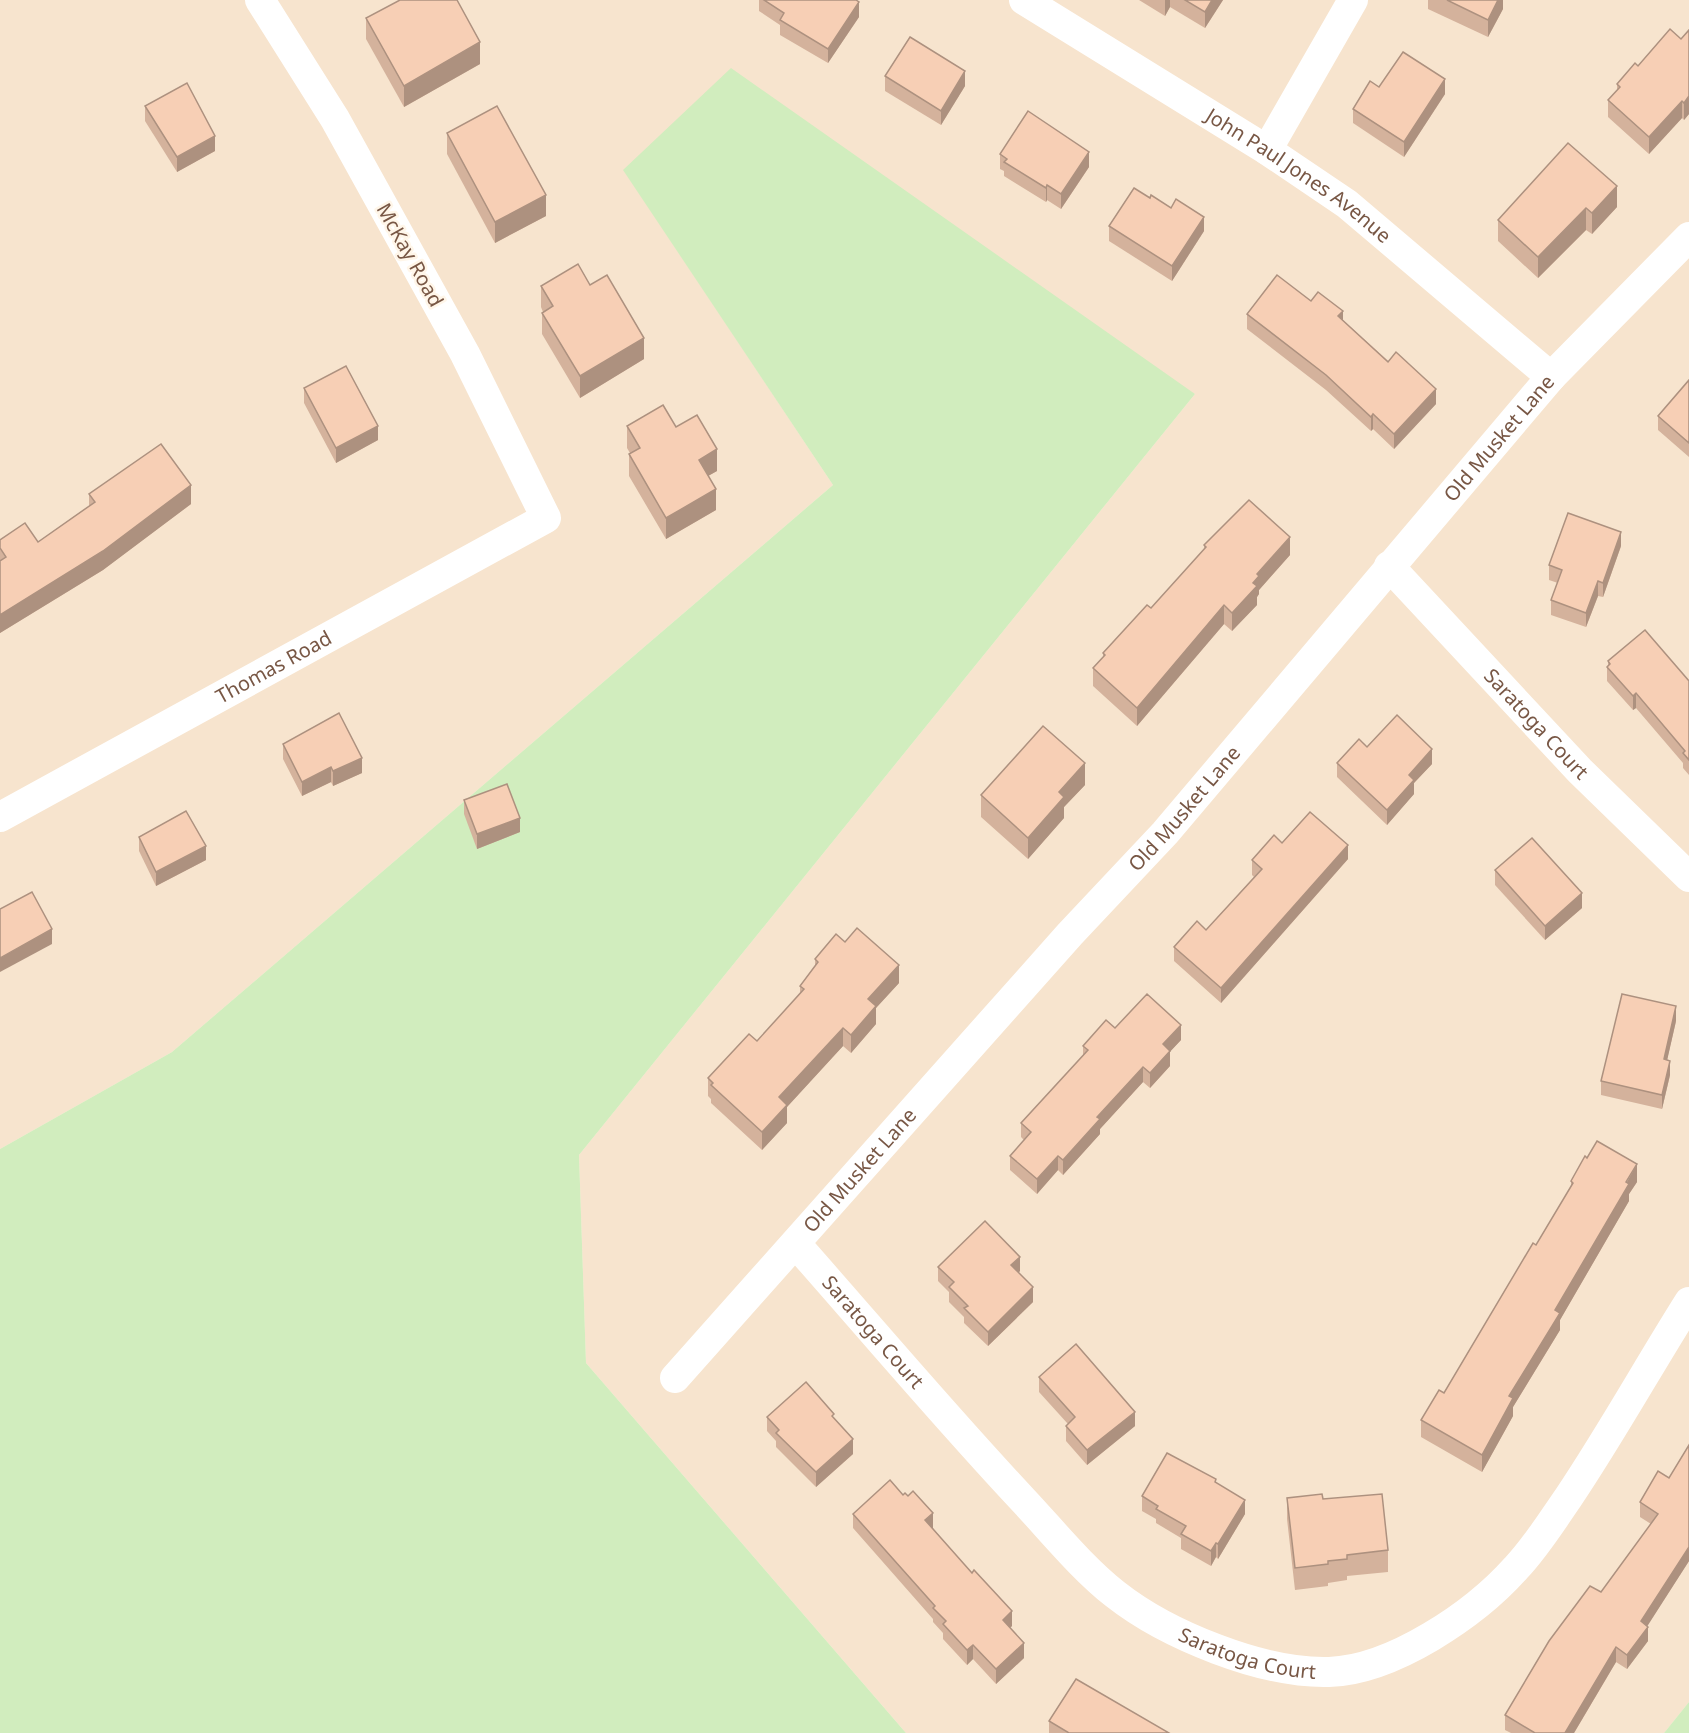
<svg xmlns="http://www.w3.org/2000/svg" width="1689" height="1733" viewBox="0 0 1689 1733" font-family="'Noto Sans',sans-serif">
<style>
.residential{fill:#f7e4ce}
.green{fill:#d1edbe}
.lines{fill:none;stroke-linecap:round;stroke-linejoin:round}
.street{stroke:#fff;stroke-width:30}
.wall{fill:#d4b29c}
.shaded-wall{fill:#ad917f}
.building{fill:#f7cfb5;stroke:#ad917f;stroke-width:1.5}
.labels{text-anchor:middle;stroke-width:5;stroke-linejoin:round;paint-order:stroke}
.street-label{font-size:20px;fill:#785745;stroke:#fff6e9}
</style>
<rect width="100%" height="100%" fill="#fff3e1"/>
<path class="residential" d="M0,0H1689V1702L1664,1733H906L586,1363L579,1155L1195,394L624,170L833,485L172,1052L0,1149Z"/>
<g class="green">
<path d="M731,68L1195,394L579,1155L586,1363L906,1733H0V1149L172,1052L833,485L623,170Z"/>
<path d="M1689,1702V1733H1664Z"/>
</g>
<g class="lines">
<g class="street">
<path id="s1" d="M1024,0L1267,150L1347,204L1551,377"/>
<path d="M1267,150L1353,0"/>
<path id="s2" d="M1389,566L1580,771L1689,877"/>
<path id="s3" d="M0,817L546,518L465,354L335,119L260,0"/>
<path id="s4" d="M796,1244C872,1330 946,1418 1024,1501C1053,1532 1082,1568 1115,1594C1167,1635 1263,1674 1329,1672C1393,1670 1475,1614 1516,1568C1536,1547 1552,1521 1568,1498C1611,1434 1648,1367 1689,1302"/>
<path id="s5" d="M675,1378L1070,934L1165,833L1551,377L1689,237"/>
</g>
</g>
<g class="wall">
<path d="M759,0H856L859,17L828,63L780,35V25L759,11Z"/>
<path d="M1139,0H1223L1205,28L1170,7L1165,16Z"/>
<path d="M1428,0H1503V9L1488,37L1428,9Z"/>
<path d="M366,18L480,64L404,107L366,39Z"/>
<path d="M1689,30V114L1684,120L1682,118L1649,154L1608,117V100L1617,90V84L1638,66L1681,39Z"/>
<path d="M885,76L965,86L941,125L885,91Z"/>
<path d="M1379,87L1445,94L1404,157L1353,123V109Z"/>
<path d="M145,106L215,151L177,172L145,121Z"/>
<path d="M447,133L546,216L495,243L447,154Z"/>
<path d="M1000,154L1089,167L1061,209L1047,200L1046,202L1004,176V171L1000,169Z"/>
<path d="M1617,186V207L1592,234L1586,230L1538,278L1498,241V220Z"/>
<path d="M1109,226L1204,231L1172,281L1109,241Z"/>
<path d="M590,285L644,359L580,398L542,334V313L543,312L541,307V286Z"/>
<path d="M1311,301L1343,320L1436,404L1394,449L1373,429L1371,431L1326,390L1247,329V314Z"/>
<path d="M1689,380V457L1658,430V416Z"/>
<path d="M304,388L378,440L336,463L304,403Z"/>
<path d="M627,426L676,427L717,471L708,476L716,510L666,539L629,476V454L630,453L627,448Z"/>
<path d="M89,494L191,504L103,570L0,633V540L38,542L89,506Z"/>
<path d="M1204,545L1290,555L1259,590V594L1257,597V605L1232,631L1224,624L1137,726L1093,686V668L1103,657V653L1151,608L1204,549Z"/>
<path d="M1621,546L1603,597L1598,596L1586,627L1551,615V600L1558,583L1549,580V565Z"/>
<path d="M1608,661L1689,681V775L1683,768V763L1636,708L1633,710L1607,681V667L1608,665Z"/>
<path d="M283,744L362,773L333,786L331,782L302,796L283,759Z"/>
<path d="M1367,747L1432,764L1414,783V794L1387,825L1337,777V763Z"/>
<path d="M1085,785L1064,807V818L1028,859L981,817V795Z"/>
<path d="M464,800L520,832L477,849L464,814Z"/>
<path d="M139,837L206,860L156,886L139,851Z"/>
<path d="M1282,843L1348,859L1221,1003L1174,961V947L1206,930L1254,877L1252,875V860Z"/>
<path d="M1495,870L1582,908L1545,940L1495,885Z"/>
<path d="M845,942L899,983L876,1008V1024L851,1053L843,1046L787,1107V1123L762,1150L711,1103V1099L708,1096V1078L757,1041L800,994V986L815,966V959Z"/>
<path d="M1676,1021L1667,1060L1670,1075L1662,1109L1601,1095V1081Z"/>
<path d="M1115,1028L1181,1040L1170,1051V1066L1150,1088L1143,1082L1100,1129V1134L1063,1175L1058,1170L1037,1194L1010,1170V1156L1024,1140L1021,1137V1123L1083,1056V1046Z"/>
<path d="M1571,1181L1637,1182L1629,1194V1201L1560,1320V1330L1513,1407V1416L1482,1472L1421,1437V1420L1444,1393L1536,1245L1571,1187Z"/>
<path d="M938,1267L1020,1271L1018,1273L1033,1302L988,1346L964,1323V1317L949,1302V1292L938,1281Z"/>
<path d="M1039,1377L1135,1426L1087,1465L1066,1441V1426L1068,1424L1039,1392Z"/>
<path d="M767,1417L834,1418L853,1454L816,1487L776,1447V1441L767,1431Z"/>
<path d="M1689,1445V1561L1647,1626L1648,1641L1627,1669L1616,1662L1574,1733H1511L1505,1730V1715L1601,1592L1651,1524L1640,1517V1502L1669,1478Z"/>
<path d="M1216,1483L1245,1514L1218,1559L1216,1557L1211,1566L1181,1549V1538L1156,1523V1519L1142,1511V1496Z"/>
<path d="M1287,1498L1323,1499L1388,1550V1572L1347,1576V1580L1328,1583V1586L1295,1590L1287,1519Z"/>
<path d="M853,1514L933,1528L1012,1626L1010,1628L1024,1658L996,1684L973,1659L967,1665L943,1639V1633L933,1622V1619L853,1528Z"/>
<path d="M1049,1721L1169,1733H1049Z"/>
</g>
<g class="shaded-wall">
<path d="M1165,0H1170V7L1165,16Z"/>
<path d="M1212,0H1223L1205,28V12Z"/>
<path d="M1498,0H1503V9L1488,37V20Z"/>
<path d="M859,2V17L828,63V49Z"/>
<path d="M480,42V64L404,107V86Z"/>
<path d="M965,71V86L941,125V111Z"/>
<path d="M1445,79V94L1404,157V142Z"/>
<path d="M1689,96V114L1684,120V103Z"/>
<path d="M1682,101V118L1649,154V137Z"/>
<path d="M215,136V151L177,172V157Z"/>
<path d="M1089,152V167L1061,209V194Z"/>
<path d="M1047,185V200L1046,202V188Z"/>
<path d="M1617,186V207L1592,234V213Z"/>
<path d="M546,195V216L495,243V222Z"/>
<path d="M1586,208V230L1538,278V257Z"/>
<path d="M1204,217V231L1172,281V266Z"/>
<path d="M1343,311V325L1338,316Z"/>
<path d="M644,338V359L580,398V376Z"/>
<path d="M1436,389V404L1394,449V434Z"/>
<path d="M1373,414V429L1371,431V417Z"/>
<path d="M378,426V440L336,463V448Z"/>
<path d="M717,449V471L699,481V460Z"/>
<path d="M191,485V504L103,570L0,633V615Z"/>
<path d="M716,489V510L666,539V518Z"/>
<path d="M1621,532V546L1603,597V583Z"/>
<path d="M1290,537V555L1259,590V594L1257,597V605L1232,631V613L1253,583L1257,574Z"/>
<path d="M1598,581V596L1586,627V613Z"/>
<path d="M1224,605V624L1137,726V708Z"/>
<path d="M1636,693V708L1633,710V696Z"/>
<path d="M1432,749V764L1414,783V794L1387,825V810L1409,775Z"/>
<path d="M362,758V773L333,786V771Z"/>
<path d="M1085,763V785L1064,807V818L1028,859V838L1059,792Z"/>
<path d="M331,767V782L302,796V782Z"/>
<path d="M520,818V832L477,849V834Z"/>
<path d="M1348,845V859L1221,1003V988Z"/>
<path d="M206,846V860L156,886V872Z"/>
<path d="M1582,893V908L1545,940V926Z"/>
<path d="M52,929V944L0,972V958Z"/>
<path d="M899,965V983L876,1008V1024L851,1053V1035L868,999Z"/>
<path d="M1676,1006V1021L1664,1074V1059Z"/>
<path d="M1181,1025V1040L1168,1054L1170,1051V1066L1150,1088V1073L1163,1044Z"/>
<path d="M843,1028V1046L787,1107V1123L762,1150V1132L779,1097Z"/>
<path d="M1670,1061V1075L1662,1109V1095Z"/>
<path d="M1143,1067V1082L1100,1129V1134L1063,1175V1160L1097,1117Z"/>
<path d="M1058,1156V1170L1037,1194V1179Z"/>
<path d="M1637,1164V1182L1629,1194V1201L1560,1320V1330L1513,1407V1416L1482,1472V1455L1509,1396L1555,1310Z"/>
<path d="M1020,1257V1271L1011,1280V1265Z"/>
<path d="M1033,1287V1302L988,1346V1332Z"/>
<path d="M1135,1412V1426L1087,1465V1450Z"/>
<path d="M853,1439V1454L816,1487V1472Z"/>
<path d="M1245,1500V1514L1218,1559V1544Z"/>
<path d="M933,1513V1528L925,1534V1520Z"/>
<path d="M1216,1543V1557L1211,1566V1551Z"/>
<path d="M1689,1547V1561L1641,1636V1621Z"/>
<path d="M1012,1611V1626L1003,1634V1620Z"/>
<path d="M1648,1627V1641L1627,1669V1655Z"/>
<path d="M1024,1643V1658L996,1684V1669Z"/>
<path d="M973,1645V1659L967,1665V1650Z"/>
<path d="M1616,1647V1662L1574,1733H1565Z"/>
</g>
<g class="building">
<path d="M400,0H457L480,42L404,86L366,18Z"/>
<path d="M764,0H856L859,2L828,49L780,20L784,13Z"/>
<path d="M1185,0H1212L1205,12Z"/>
<path d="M1447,0H1498L1488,20Z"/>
<path d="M1670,29L1681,39L1689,30V96L1684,103L1682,101L1649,137L1608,100L1620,87L1617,84L1635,63L1638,66Z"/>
<path d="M910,37L965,71L941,111L885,76Z"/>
<path d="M1403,52L1445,79L1404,142L1353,109L1370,81L1379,87Z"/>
<path d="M187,83L215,136L177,157L145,106Z"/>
<path d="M497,106L546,195L495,222L447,133Z"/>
<path d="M1028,111L1089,152L1061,194L1047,185L1046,188L1004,162L1007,159L1000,154Z"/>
<path d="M1568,143L1617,186L1592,213L1586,208L1538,257L1498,220Z"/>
<path d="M1134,188L1150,198L1151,195L1171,208L1176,199L1204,217L1172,266L1109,226Z"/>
<path d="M578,264L590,285L607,275L644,338L580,376L542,313L553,306L541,286Z"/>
<path d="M1277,275L1311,301L1318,292L1343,311L1338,316L1388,362L1396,352L1436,389L1394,434L1373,414L1371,417L1326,375L1247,314Z"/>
<path d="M346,366L378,426L336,448L304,388Z"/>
<path d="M1689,380V443L1658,416Z"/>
<path d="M663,405L676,427L697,415L717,449L699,460L716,489L666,518L629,454L640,448L627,426Z"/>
<path d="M161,444L191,485L103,551L0,615V561L6,557L0,548V540L25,523L38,542L95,502L89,494Z"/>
<path d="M1249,500L1290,537L1257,574L1259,576L1253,583L1257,586L1232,613L1224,605L1137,708L1093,668L1105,655L1103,653L1147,605L1151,608L1206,547L1204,545Z"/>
<path d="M1568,513L1621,532L1603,583L1598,581L1586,613L1551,600L1562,570L1549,565Z"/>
<path d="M1645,630L1689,681V760L1683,753L1685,751L1636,693L1633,696L1607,667L1610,664L1608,661Z"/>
<path d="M339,713L362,758L333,771L331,767L302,782L283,744Z"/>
<path d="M1397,715L1432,749L1409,775L1414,780L1387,810L1337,763L1359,739L1367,747Z"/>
<path d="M1043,726L1085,763L1059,792L1064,797L1028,838L981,795Z"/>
<path d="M507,784L520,818L477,834L464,800Z"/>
<path d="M186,811L206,846L156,872L139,837Z"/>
<path d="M1310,812L1348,845L1221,988L1174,947L1197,921L1206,930L1262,869L1252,860L1274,835L1282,843Z"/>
<path d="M1532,838L1582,893L1545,926L1495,870Z"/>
<path d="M32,892L52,929L0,958V909Z"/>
<path d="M857,928L899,965L868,999L876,1006L851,1035L843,1028L779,1097L787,1105L762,1132L711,1085L713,1083L708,1078L749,1034L757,1041L804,989L800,986L818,962L815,959L836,934L845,942Z"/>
<path d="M1147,994L1181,1025L1163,1044L1170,1051L1150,1073L1143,1067L1097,1117L1100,1119L1063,1160L1058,1156L1037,1179L1010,1156L1031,1132L1021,1123L1088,1050L1083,1046L1106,1020L1115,1028Z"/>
<path d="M1622,994L1676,1006L1664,1059L1670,1061L1662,1095L1601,1081Z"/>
<path d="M1597,1141L1637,1164L1626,1182L1629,1184L1555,1310L1560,1313L1509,1396L1513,1398L1482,1455L1421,1420L1439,1390L1444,1393L1533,1243L1536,1245L1573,1183L1571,1181L1585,1156L1587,1158Z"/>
<path d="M985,1221L1020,1257L1011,1265L1033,1287L988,1332L964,1308L968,1306L949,1287L954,1282L938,1267Z"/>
<path d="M1076,1344L1135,1412L1087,1450L1066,1426L1075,1417L1039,1377Z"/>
<path d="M806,1382L834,1414L832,1416L853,1439L816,1472L776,1433L779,1430L767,1417Z"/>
<path d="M1689,1445V1547L1641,1621L1648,1627L1627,1655L1616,1647L1565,1733H1535L1505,1715L1549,1641L1590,1586L1601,1592L1658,1514L1640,1502L1658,1471L1669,1478Z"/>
<path d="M1167,1453L1216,1479L1215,1482L1245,1500L1218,1544L1216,1543L1211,1551L1181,1534L1186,1526L1156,1509L1158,1506L1142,1496Z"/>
<path d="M890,1480L903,1495L905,1493L908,1496L913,1491L933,1513L925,1520L972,1573L974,1570L1012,1611L1003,1620L1024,1643L996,1669L973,1645L967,1650L943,1624L946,1621L933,1608L935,1606L853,1514Z"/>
<path d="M1322,1494L1323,1499L1382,1494L1388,1550L1347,1555V1559L1328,1561V1564L1295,1568L1287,1498Z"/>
<path d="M1076,1679L1169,1733H1069L1049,1721Z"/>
</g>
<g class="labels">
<g class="street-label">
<text dy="7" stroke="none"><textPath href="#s1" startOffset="326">John Paul Jones Avenue</textPath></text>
<text transform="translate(410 255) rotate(61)" y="7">McKay Road</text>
<text dy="7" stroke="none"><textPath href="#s5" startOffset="1250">Old Musket Lane</textPath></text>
<text dy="7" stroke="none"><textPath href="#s3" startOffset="312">Thomas Road</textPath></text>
<text dy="7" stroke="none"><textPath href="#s2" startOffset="216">Saratoga Court</textPath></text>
<text dy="7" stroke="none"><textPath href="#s5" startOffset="764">Old Musket Lane</textPath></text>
<text dy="7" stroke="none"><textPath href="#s5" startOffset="278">Old Musket Lane</textPath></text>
<text dy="7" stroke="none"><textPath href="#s4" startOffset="117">Saratoga Court</textPath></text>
<text dy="7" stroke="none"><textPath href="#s4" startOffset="621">Saratoga Court</textPath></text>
</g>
</g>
</svg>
